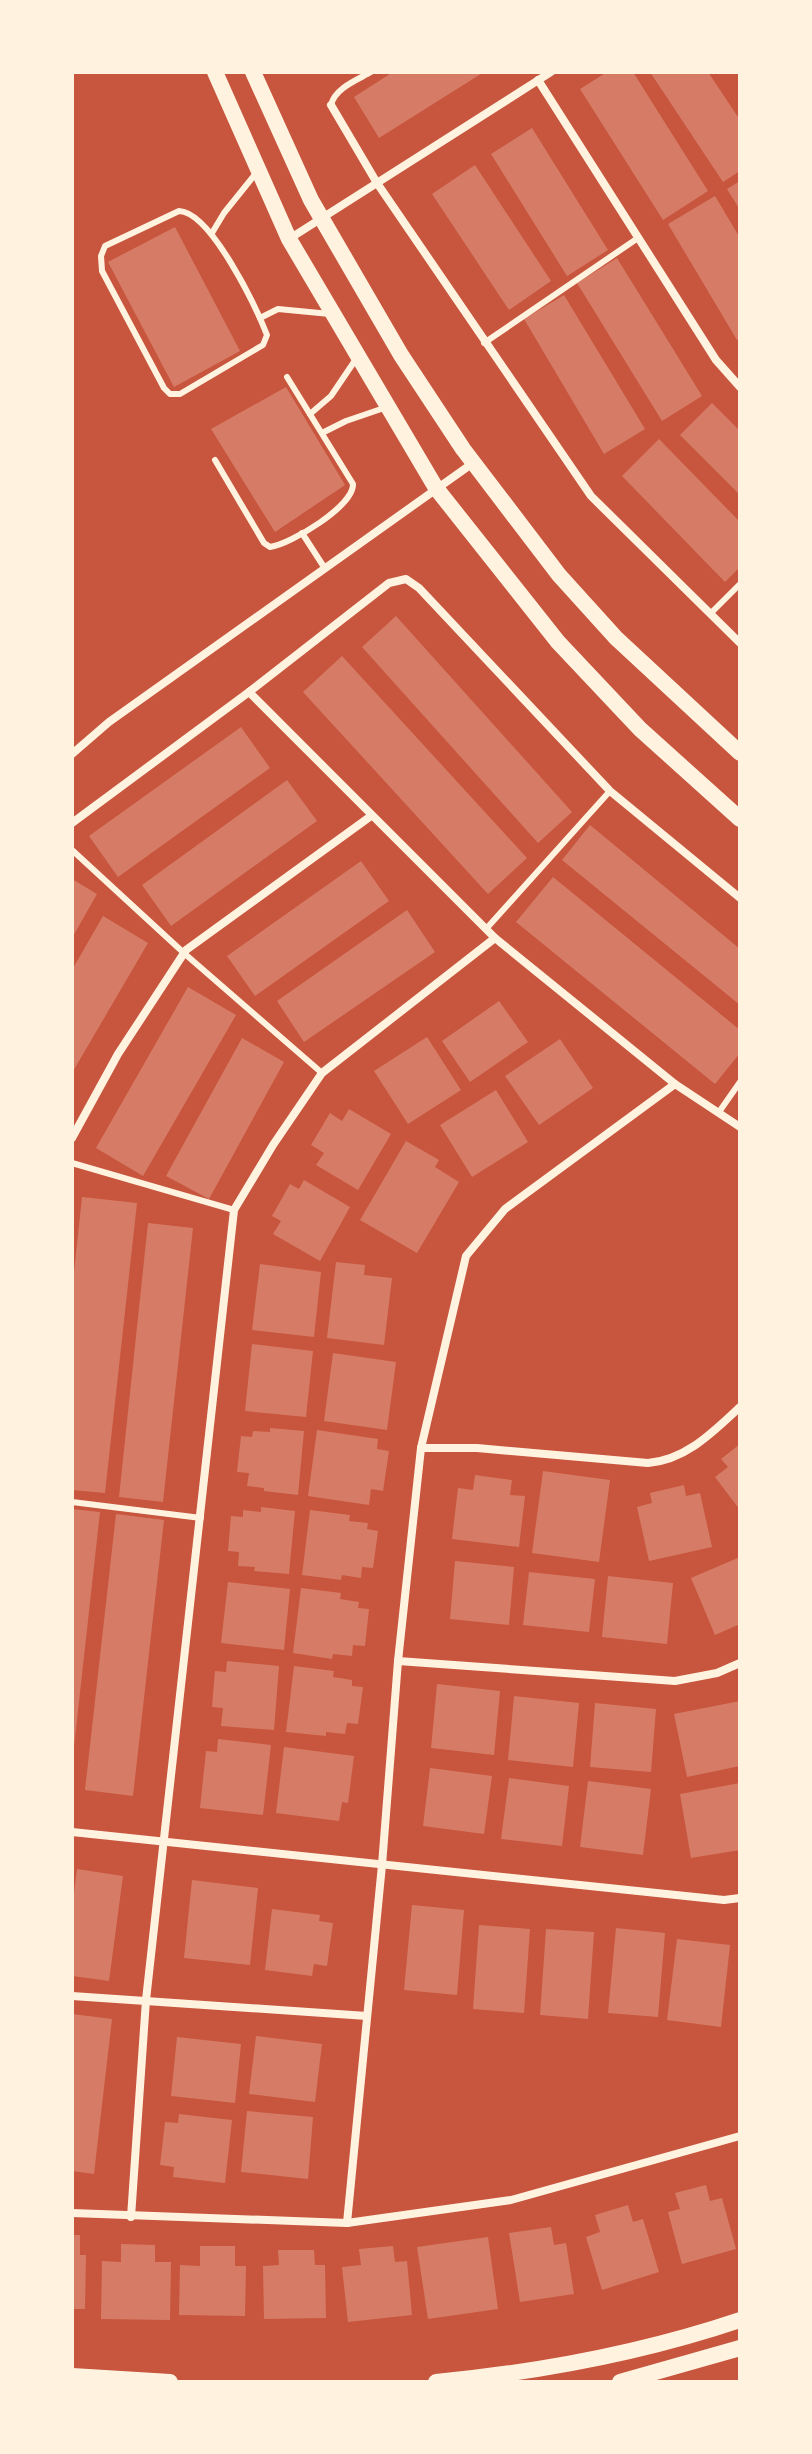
<svg xmlns="http://www.w3.org/2000/svg" width="812" height="2454" viewBox="0 0 812 2454" font-family="Lato,sans-serif">
<style>
.building{fill:#d67c66}
.lines{fill:none;stroke-linecap:round;stroke-linejoin:round}
.service{stroke:#fff3e0;stroke-width:6}
.minor{stroke:#fff3e0;stroke-width:8}
.secondary{stroke:#fff3e0;stroke-width:16}
</style>
<rect width="100%" height="100%" fill="#c8553d"/>
<g class="building">
<path d="M393,72H484L379,138L354,97Z"/>
<path d="M607,72H633L708,191L663,220L580,89Z"/>
<path d="M650,72H708L740,120V171L723,182Z"/>
<path d="M532,128L608,250L567,276L491,154Z"/>
<path d="M475,165L551,281L509,310L432,194Z"/>
<path d="M740,181V210L727,189Z"/>
<path d="M715,196L740,238V338L737,340L668,224Z"/>
<path d="M175,227L240,351L174,387L108,262Z"/>
<path d="M617,258L702,396L662,421L577,283Z"/>
<path d="M564,295L645,429L604,454L524,319Z"/>
<path d="M286,387L345,485L275,532L211,429Z"/>
<path d="M712,403L740,431V495L680,435Z"/>
<path d="M659,439L740,522V567L725,582L622,476Z"/>
<path d="M396,616L572,812L538,843L362,647Z"/>
<path d="M342,656L527,858L488,894L303,692Z"/>
<path d="M241,727L270,768L118,877L89,836Z"/>
<path d="M287,780L317,821L171,926L142,885Z"/>
<path d="M590,825L740,949V1005L562,860Z"/>
<path d="M361,861L389,901L255,996L227,956Z"/>
<path d="M553,877L740,1030V1053L715,1084L516,922Z"/>
<path d="M72,879L97,894L72,938Z"/>
<path d="M407,910L435,952L304,1042L277,1001Z"/>
<path d="M103,916L148,943L72,1073V970Z"/>
<path d="M188,987L236,1015L143,1176L96,1148Z"/>
<path d="M499,1001L528,1042L470,1082L442,1041Z"/>
<path d="M427,1037L461,1090L408,1124L374,1071Z"/>
<path d="M242,1038L284,1062L209,1199L166,1176Z"/>
<path d="M560,1039L593,1088L539,1125L505,1076Z"/>
<path d="M496,1090L528,1142L472,1177L440,1125Z"/>
<path d="M349,1109L391,1134L358,1190L316,1165L324,1153L311,1145L330,1113L342,1121Z"/>
<path d="M406,1141L439,1160L435,1167L459,1182L417,1253L360,1220Z"/>
<path d="M304,1180L350,1207L320,1261L273,1234L281,1221L272,1216L290,1184L299,1189Z"/>
<path d="M82,1197L137,1203L105,1493L72,1490V1291Z"/>
<path d="M148,1223L193,1228L163,1502L119,1497Z"/>
<path d="M336,1262L365,1265L364,1275L392,1278L384,1345L327,1338Z"/>
<path d="M260,1264L321,1272L314,1337L252,1330Z"/>
<path d="M252,1344L313,1351L306,1417L245,1411Z"/>
<path d="M333,1353L396,1362L387,1430L324,1421Z"/>
<path d="M270,1428L304,1431L298,1495L264,1491V1488L247,1486L249,1473L237,1472L241,1436L252,1437L253,1431L270,1432Z"/>
<path d="M317,1430L378,1439L377,1449L389,1451L383,1491L371,1489L369,1505L308,1496Z"/>
<path d="M740,1444V1510L715,1477L728,1467L721,1459Z"/>
<path d="M543,1471L610,1480L599,1562L532,1553Z"/>
<path d="M475,1475L512,1480L510,1495L525,1496L519,1547L452,1539L458,1488L473,1490Z"/>
<path d="M684,1485L686,1496L700,1493L712,1547L649,1561L637,1507L652,1503L650,1493Z"/>
<path d="M261,1507L295,1511L289,1574L254,1571L255,1567L238,1566L239,1552L228,1551L231,1516L243,1517V1510L261,1512Z"/>
<path d="M72,1509L100,1512L74,1747H72Z"/>
<path d="M310,1510L350,1515L349,1521L368,1523L367,1529L378,1531L373,1568L362,1567L361,1578L342,1575L341,1580L302,1575Z"/>
<path d="M116,1514L164,1520L133,1796L85,1790Z"/>
<path d="M740,1557V1624L715,1635L691,1578Z"/>
<path d="M455,1561L514,1567L509,1625L450,1619Z"/>
<path d="M529,1572L595,1579L589,1632L523,1625Z"/>
<path d="M608,1576L673,1583L667,1644L602,1637Z"/>
<path d="M228,1582L290,1589L284,1650L221,1643Z"/>
<path d="M301,1588L341,1593L340,1599L359,1602L358,1608L369,1609L365,1646L353,1645L352,1656L333,1654L332,1659L293,1653Z"/>
<path d="M227,1661L279,1666L274,1730L221,1726L223,1708L212,1707L215,1671L226,1672Z"/>
<path d="M294,1666L334,1671L333,1677L352,1680V1686L363,1687L358,1724L347,1723L345,1734L326,1732V1736L286,1732Z"/>
<path d="M437,1684L500,1691L494,1755L431,1748Z"/>
<path d="M514,1696L579,1703L573,1767L508,1760Z"/>
<path d="M740,1701V1766L687,1777L674,1714Z"/>
<path d="M595,1703L656,1709L651,1772L590,1767Z"/>
<path d="M218,1739L271,1745L263,1815L200,1808L206,1751L217,1752Z"/>
<path d="M284,1747L354,1756L348,1803L342,1802L339,1821L276,1813Z"/>
<path d="M430,1768L492,1776L484,1834L423,1826Z"/>
<path d="M509,1778L569,1786L562,1846L501,1839Z"/>
<path d="M588,1781L651,1789L643,1855L580,1847Z"/>
<path d="M740,1783V1850L691,1858L680,1794Z"/>
<path d="M77,1869L123,1876L109,1981L72,1976V1909Z"/>
<path d="M192,1880L258,1888L250,1965L184,1958Z"/>
<path d="M412,1905L464,1910L457,1995L404,1990Z"/>
<path d="M272,1909L320,1915L319,1921L333,1923L327,1966L314,1964L312,1976L265,1970Z"/>
<path d="M479,1925L530,1929L524,2013L473,2009Z"/>
<path d="M616,1928L665,1933L658,2017L608,2013Z"/>
<path d="M546,1929L594,1932L588,2019L540,2015Z"/>
<path d="M677,1939L730,1945L721,2027L667,2020Z"/>
<path d="M72,2014L112,2019L94,2174L72,2171Z"/>
<path d="M256,2036L322,2044L315,2102L249,2094Z"/>
<path d="M177,2037L241,2044L235,2103L171,2096Z"/>
<path d="M247,2111L313,2117L308,2179L241,2172Z"/>
<path d="M179,2114L232,2120L225,2183L173,2177L174,2167L160,2165L165,2122L178,2123Z"/>
<path d="M706,2185L710,2201L722,2198L736,2249L682,2264L668,2212L680,2209L675,2193Z"/>
<path d="M628,2205L633,2222L643,2219L659,2272L602,2290L586,2237L600,2232L595,2215Z"/>
<path d="M551,2227L554,2245L566,2243L574,2294L520,2302L509,2233Z"/>
<path d="M72,2235H80V2255H86L85,2309H72Z"/>
<path d="M488,2237L498,2309L428,2319L417,2247Z"/>
<path d="M121,2244L155,2245V2262H171L170,2320L101,2319L102,2261L121,2262Z"/>
<path d="M200,2246H235V2266H246L245,2316L179,2315L180,2265L200,2266Z"/>
<path d="M393,2246L395,2262L407,2261L412,2315L348,2322L342,2267L361,2265L359,2249Z"/>
<path d="M278,2250H314L315,2265H325L326,2318L264,2319L263,2266L279,2265Z"/>
</g>
<g class="lines">
<g class="service">
<path d="M331,105C335,88 357,80 371,72"/>
<path d="M179,211C211,212 256,307 267,335L263,345L180,394H170L164,388L102,271L101,256L105,246Z"/>
<path d="M212,233L224,213L257,172"/>
<path d="M260,318L278,309L330,314"/>
<path d="M484,343L638,238"/>
<path d="M310,414L331,396L356,359"/>
<path d="M322,433L346,421L387,407"/>
<path d="M215,460L264,543L270,547C291,544 354,506 353,484L287,377"/>
<path d="M302,533L324,567"/>
<path d="M710,614L740,584"/>
<path d="M72,850L185,954L322,1073"/>
<path d="M486,929L610,791"/>
<path d="M719,1112L740,1082"/>
<path d="M72,1163L234,1210"/>
<path d="M72,1502L201,1518"/>
</g>
<g class="minor">
<path d="M538,80L716,360L740,387"/>
<path d="M331,105L377,183L591,496L740,643"/>
<path d="M289,239L551,72"/>
<path d="M249,692L495,938L675,1084L740,1127"/>
<path d="M72,754L109,722L473,463"/>
<path d="M72,823L249,692L389,583L406,579L419,588L610,791L740,898"/>
<path d="M72,1138L118,1054L186,950L371,816"/>
<path d="M421,1448H477L648,1463C686,1460 713,1432 740,1407"/>
<path d="M398,1661L675,1681L717,1673L740,1663"/>
<path d="M72,1832L724,1900L740,1898"/>
<path d="M72,1996L367,2016"/>
<path d="M72,2213L347,2223L511,2200L740,2136"/>
<path d="M131,2217L146,2000L234,1210L273,1145L322,1073L495,938"/>
<path d="M347,2223L382,1865L398,1661L421,1448L466,1256L505,1209L675,1084"/>
</g>
<g class="secondary">
<path d="M215,72L289,239L436,488L558,642L640,729L740,819"/>
<path d="M253,72L311,200L401,355L463,449L559,575L616,638L740,753"/>
<path d="M72,2376L170,2382"/>
<path d="M436,2382C539,2372 642,2353 740,2320"/>
<path d="M620,2382L740,2348"/>
</g>
</g>
<rect width="812" height="2454" fill="none" stroke="#fff3e0" stroke-width="148"/>
</svg>
